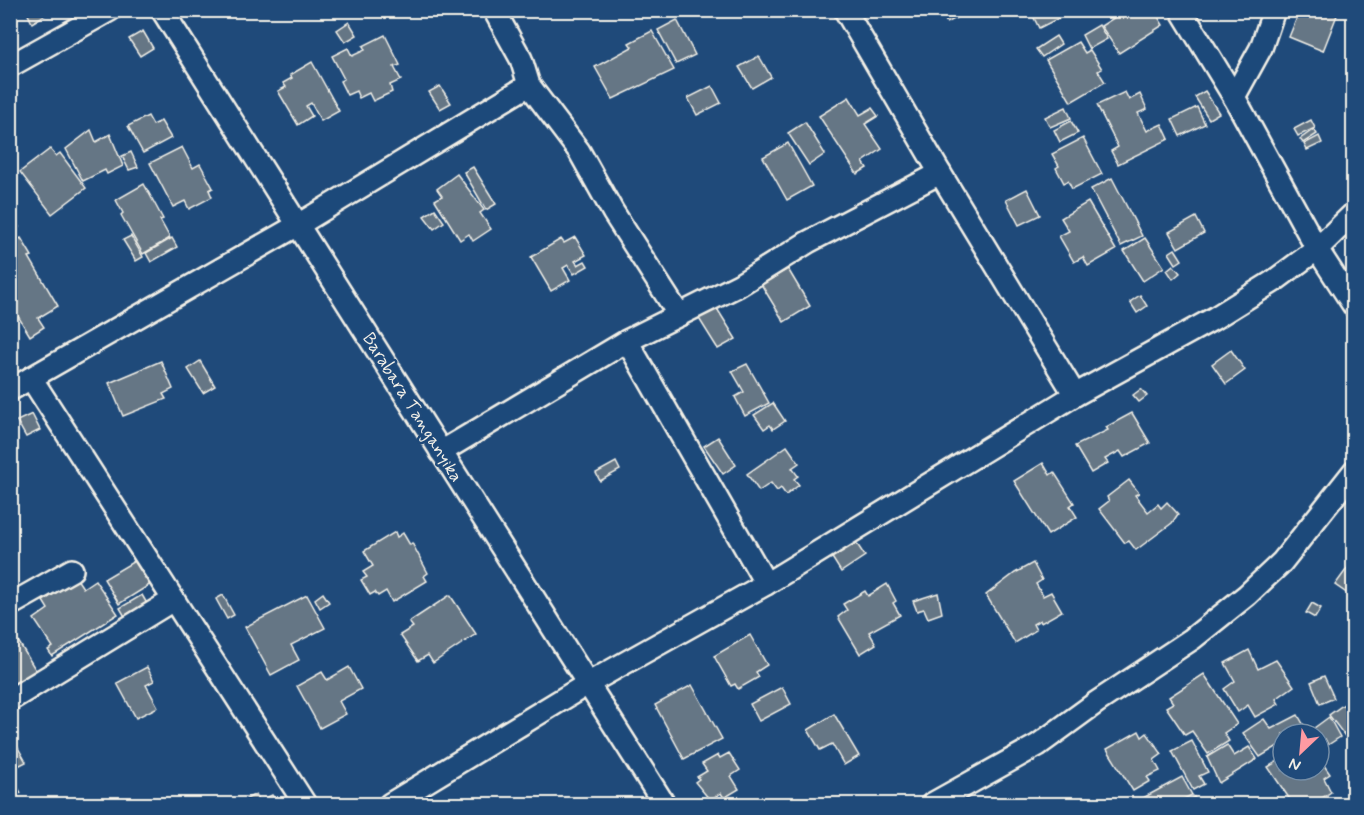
<svg xmlns="http://www.w3.org/2000/svg" width="1364" height="815" viewBox="0 0 1364 815" font-family="Mynerve,sans-serif">
<style>
.building{fill:#657685;stroke:#f4f1e8;stroke-width:1.5}
.lines{fill:none;stroke-linecap:round;stroke-linejoin:round}
.minor-casing{stroke:#f4f1e8;stroke-width:26}
.minor{stroke:#1f4a7a;stroke-width:21}
.labels{text-anchor:middle;stroke-width:5;stroke-linejoin:round;paint-order:stroke}
.street-label{font-size:18px;fill:#f4f1e8;stroke:#1f4a7a}
</style>
<rect width="100%" height="100%" fill="#1f4a7a"/>
<filter id="ink" filterUnits="userSpaceOnUse"><feTurbulence type="fractalNoise" baseFrequency=".0167" numOctaves="2"/><feDisplacementMap in="SourceGraphic" scale="12" xChannelSelector="R" yChannelSelector="G"/><feConvolveMatrix kernelMatrix="1 2 1 2 8 2 1 2 1" color-interpolation-filters="sRGB"/></filter>
<g filter="url(#ink)">
<g class="building">
<path d="M26,10H53L32,23Z"/>
<path d="M939,10H971L947,23Z"/>
<path d="M1030,10H1073V11L1039,28Z"/>
<path d="M1126,10H1154L1163,25L1119,53L1101,26Z"/>
<path d="M1300,10H1339L1323,51L1289,37Z"/>
<path d="M677,20L695,55L676,64L658,30Z"/>
<path d="M349,22L357,35L345,42L337,30Z"/>
<path d="M1099,25L1107,39L1089,49L1082,35Z"/>
<path d="M143,31L153,48L140,56L129,39Z"/>
<path d="M652,31L674,70L613,99L595,67L632,47L629,43Z"/>
<path d="M385,35L400,65L394,67L401,80L390,85L392,92L373,101L369,93L359,98L356,91L347,95L340,81L344,79L332,56L348,48L352,56L365,50L363,46Z"/>
<path d="M1056,36L1061,44L1042,57L1036,49Z"/>
<path d="M1078,42L1085,53L1090,50L1102,69L1098,71L1105,82L1071,102L1046,60Z"/>
<path d="M759,56L771,77L752,88L739,67Z"/>
<path d="M312,62L339,111L321,121L311,103L306,106L312,116L298,125L278,91L286,87L283,83L292,78L290,75Z"/>
<path d="M440,86L451,103L440,109L429,92Z"/>
<path d="M712,86L721,103L697,115L688,98Z"/>
<path d="M1205,91L1219,113L1209,119L1195,97Z"/>
<path d="M1125,92L1129,100L1140,94L1147,109L1138,113L1147,131L1162,124L1169,139L1118,164L1111,151L1118,147L1097,105Z"/>
<path d="M849,97L860,115L872,108L878,116L865,124L882,149L863,162L867,168L857,174L819,116Z"/>
<path d="M1066,107L1071,118L1050,127L1045,117Z"/>
<path d="M1197,107L1205,124L1180,136L1172,119Z"/>
<path d="M148,116L153,125L161,121L171,138L143,153L128,126Z"/>
<path d="M1311,120L1315,128L1298,136L1294,129Z"/>
<path d="M1071,121L1078,133L1060,142L1054,130Z"/>
<path d="M805,122L825,154L809,165L788,133Z"/>
<path d="M1314,129L1317,134L1303,143L1300,139Z"/>
<path d="M91,130L96,142L110,134L123,166L107,174L105,170L83,181L66,149Z"/>
<path d="M1319,136L1322,143L1307,150L1304,144Z"/>
<path d="M1083,138L1102,174L1072,189L1068,181L1064,183L1056,168L1059,166L1052,154Z"/>
<path d="M788,143L812,186L787,200L763,157Z"/>
<path d="M182,147L193,168L200,164L213,188L209,190L212,197L189,209L185,201L173,207L150,163Z"/>
<path d="M50,149L56,156L60,153L86,188L52,214L20,172Z"/>
<path d="M131,152L138,167L129,170L122,156Z"/>
<path d="M473,167L496,204L486,210L464,172Z"/>
<path d="M457,174L484,210L480,213L491,229L473,241L469,234L460,240L435,200L442,196L437,189Z"/>
<path d="M1112,178L1142,236L1121,246L1091,189Z"/>
<path d="M144,184L163,219L160,220L170,238L143,254L121,215L123,213L116,200Z"/>
<path d="M1027,189L1040,215L1019,225L1006,200Z"/>
<path d="M1088,202L1116,250L1088,266L1083,257L1074,262L1059,236L1069,231L1061,218Z"/>
<path d="M435,209L444,222L434,229L424,216Z"/>
<path d="M10,213L19,227L10,233Z"/>
<path d="M1196,217L1204,233L1178,248L1169,232Z"/>
<path d="M131,236L143,257L136,261L123,240Z"/>
<path d="M575,237L586,255L575,261L578,265L585,261L588,266L574,274L568,265L563,268L570,280L551,291L531,257L561,239L564,243Z"/>
<path d="M21,238L32,256L29,257L58,306L38,318L44,327L30,336L13,308L10,309V244Z"/>
<path d="M172,238L177,247L151,262L146,253Z"/>
<path d="M1145,238L1164,267L1143,281L1124,251Z"/>
<path d="M1175,249L1182,260L1176,264L1169,253Z"/>
<path d="M1173,265L1180,273L1173,279L1167,270Z"/>
<path d="M788,269L810,306L784,322L761,284Z"/>
<path d="M1140,295L1147,306L1137,313L1130,302Z"/>
<path d="M716,307L736,339L718,349L698,317Z"/>
<path d="M1231,350L1245,370L1226,384L1212,364Z"/>
<path d="M161,361L173,389L163,394L166,399L123,416L109,383Z"/>
<path d="M200,361L215,386L203,393L188,369Z"/>
<path d="M747,364L769,403L745,416L735,397L744,392L732,371Z"/>
<path d="M1141,389L1147,396L1139,402L1133,395Z"/>
<path d="M773,403L785,421L773,429L770,425L764,429L754,415Z"/>
<path d="M1132,413L1150,443L1124,457L1120,451L1105,459L1108,463L1091,473L1075,446L1108,430L1106,427Z"/>
<path d="M32,414L40,430L26,437L17,421Z"/>
<path d="M718,437L736,465L723,474L704,446Z"/>
<path d="M787,446L799,463L792,468L798,476L794,479L799,485L786,495L781,488L777,491L771,483L759,491L747,474Z"/>
<path d="M616,462L620,470L600,481L596,473Z"/>
<path d="M1043,463L1050,475L1054,472L1074,503L1070,506L1077,517L1048,535L1014,481Z"/>
<path d="M1129,480L1139,493L1135,495L1148,512L1158,504L1161,508L1167,502L1178,514L1172,523L1136,550L1129,541L1125,543L1099,509L1109,501L1107,497Z"/>
<path d="M395,532L397,537L403,533L410,545L412,543L428,573L424,576L427,581L392,602L386,591L378,596L375,592L370,595L361,580L367,577L363,572L373,566L364,551Z"/>
<path d="M855,541L865,556L841,572L831,556Z"/>
<path d="M1354,559V598L1335,585Z"/>
<path d="M136,560L151,584L119,604L104,579Z"/>
<path d="M1033,563L1042,580L1036,584L1043,596L1051,592L1062,611L1041,623L1040,620L1033,624L1036,630L1015,643L986,595L1015,573Z"/>
<path d="M77,579L83,588L95,580L118,614L52,656L48,650L53,647L34,619L48,609L43,601Z"/>
<path d="M887,584L896,601L893,603L900,615L869,632L876,644L860,654L838,617L847,610L843,604L865,591L868,596Z"/>
<path d="M323,593L329,602L320,608L315,599Z"/>
<path d="M938,593L942,613L928,618L924,609L917,611L913,601Z"/>
<path d="M142,595L149,607L127,620L120,608Z"/>
<path d="M223,595L234,615L227,619L216,599Z"/>
<path d="M307,595L325,628L291,645L299,660L271,675L245,627Z"/>
<path d="M450,595L476,634L433,663L428,655L418,661L400,635L413,627L409,622Z"/>
<path d="M1312,603L1321,608L1315,618L1306,613Z"/>
<path d="M750,635L767,665L756,672L759,677L738,689L735,684L731,686L714,656Z"/>
<path d="M15,636L40,677L10,695V638Z"/>
<path d="M1249,650L1258,669L1276,660L1294,686L1276,699L1279,704L1255,717L1248,705L1238,712L1224,689L1235,681L1225,663Z"/>
<path d="M147,667L154,681L146,685L158,707L136,718L117,683Z"/>
<path d="M349,667L361,689L339,701L346,714L320,728L297,686L322,672L327,680Z"/>
<path d="M1204,674L1237,724L1224,733L1229,741L1208,754L1192,731L1185,735L1166,707L1173,703L1169,697Z"/>
<path d="M1324,676L1334,698L1320,704L1311,682Z"/>
<path d="M692,685L722,739L684,759L655,705Z"/>
<path d="M782,687L791,704L759,721L750,704Z"/>
<path d="M1354,697V748L1329,715Z"/>
<path d="M834,714L859,756L844,765L832,744L820,750L808,730Z"/>
<path d="M1298,715L1306,729L1297,734H1283V743L1260,757L1243,733L1264,719L1271,729Z"/>
<path d="M1329,717L1340,737L1328,745L1325,739L1319,743V734H1306Z"/>
<path d="M1139,731L1142,737L1147,733L1162,754L1154,760L1160,771L1147,777L1150,781L1133,791L1107,749Z"/>
<path d="M1192,741L1208,772L1199,776L1204,784L1193,790L1172,751Z"/>
<path d="M1227,745L1234,756L1249,747L1257,759L1219,783L1207,757Z"/>
<path d="M17,746L26,762L10,770V750Z"/>
<path d="M729,753L740,770L731,776L739,789L724,798L721,793L710,800L695,782L699,779L697,777L707,771L702,764L718,755L720,758Z"/>
<path d="M1283,758V770H1319V758L1330,774L1324,778L1331,792L1313,804H1293L1268,767Z"/>
<path d="M10,774L21,793L10,798Z"/>
<path d="M1182,777L1192,795L1174,804H1132Z"/>
<path d="M256,794L260,801L272,795L278,804H237Z"/>
<path d="M1194,797L1199,804H1182Z"/>
</g>
<g class="lines">
<g class="minor-casing">
<g id="minor">
<path d="M162,10L664,804"/>
<path d="M494,10L521,59L529,85L579,151L613,212L679,315"/>
<path d="M845,10L940,173L1075,395"/>
<path d="M1181,10L1234,97L1317,249L1354,306"/>
<path d="M10,66L110,10"/>
<path d="M1234,97L1261,48L1274,10"/>
<path d="M627,341L766,584"/>
<path d="M31,378L305,804"/>
<path d="M10,390L298,225L529,85"/>
<path d="M441,452L627,341L739,285L808,242L940,173"/>
<path d="M10,605L72,570"/>
<path d="M10,700L173,600"/>
<path d="M390,804L589,683L766,584L1075,395L1213,319L1274,281L1317,249L1354,213"/>
<path d="M932,804L1038,745L1097,702L1192,639L1247,595L1282,562L1354,471"/>
</g>
</g>
<use href="#minor" class="minor"/>
</g>
</g>
<g class="labels">
<g class="street-label">
<text transform="translate(413 407) rotate(58)" y="6">Barabara Tanganyika</text>
</g>
</g>
<rect width="1364" height="815" fill="none" stroke="#1f4a7a" stroke-width="36"/>
<rect x="18" y="18" width="1328" height="779" fill="none" stroke="#f4f1e8" stroke-width="2" filter="url(#ink)"/>
<g transform="translate(1301 752) rotate(206)"><circle r="28" fill="#1f4a7a" stroke="#748da6" stroke-width="1.5"/>
<path d="M0-4.5L10 22L0 15L-10 22Z" fill="#ff9aa2"/>
<text y="-9" font-size="16" font-weight="bold" text-anchor="middle" fill="#f4f1e8">N</text>
</g>
</svg>
